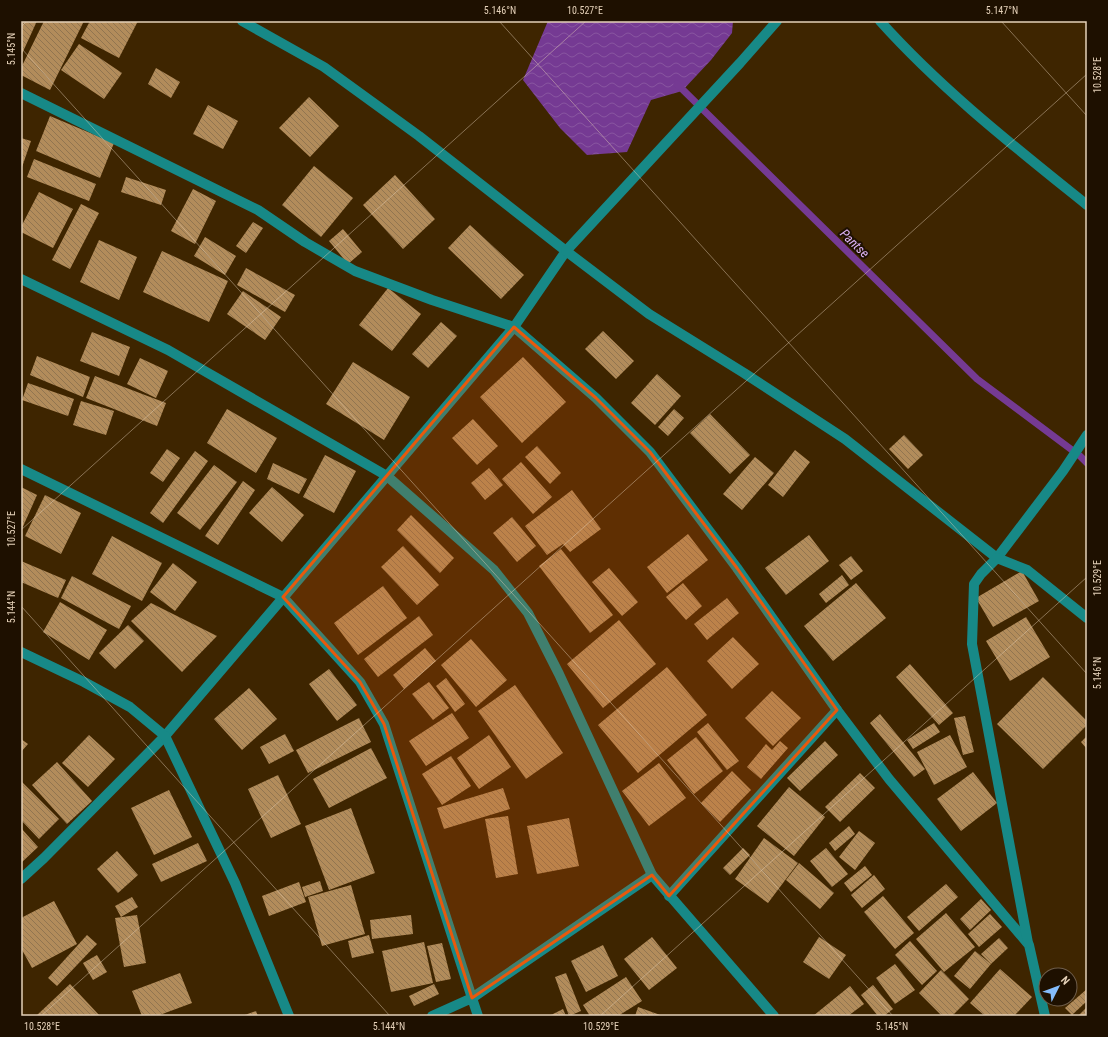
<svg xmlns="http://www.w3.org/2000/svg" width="1108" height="1037" viewBox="0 0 1108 1037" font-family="'Roboto Condensed',sans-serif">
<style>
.water{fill:url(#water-waves)}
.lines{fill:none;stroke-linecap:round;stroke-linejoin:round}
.stream{stroke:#753a93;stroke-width:7}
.building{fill:url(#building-back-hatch)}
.minor{stroke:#178987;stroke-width:10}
.marked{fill:#e8590c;fill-opacity:0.2;stroke:#e8590c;stroke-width:3;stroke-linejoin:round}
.ticks{fill:none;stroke:#e5d1b8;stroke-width:1;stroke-opacity:0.45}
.labels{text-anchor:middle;stroke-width:4;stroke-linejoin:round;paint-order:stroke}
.water-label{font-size:13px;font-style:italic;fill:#e0b5fb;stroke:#1e1000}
.neatline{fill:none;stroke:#e5d1b8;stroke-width:1.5}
.ticks-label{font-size:10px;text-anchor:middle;fill:#e5d1b8}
</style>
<defs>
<pattern id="water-waves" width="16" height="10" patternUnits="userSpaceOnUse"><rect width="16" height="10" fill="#753a93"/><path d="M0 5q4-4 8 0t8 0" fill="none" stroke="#8855a0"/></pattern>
<pattern id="building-back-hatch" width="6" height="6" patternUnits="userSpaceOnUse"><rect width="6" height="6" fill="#b28c5b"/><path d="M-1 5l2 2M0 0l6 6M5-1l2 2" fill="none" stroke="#917550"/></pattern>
</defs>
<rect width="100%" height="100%" fill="#3e2500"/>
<path class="water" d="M548,21H733L732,33L711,60L682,91L651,100L627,152L587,155L560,128L523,80Z"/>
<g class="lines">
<path class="stream" d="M677,84L977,379L1080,456L1087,463"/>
</g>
<g class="building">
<path d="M21,21H37L21,56Z"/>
<path d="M44,21H84L50,90L21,75V68Z"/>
<path d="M90,21H138L119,58L81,38Z"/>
<path d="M79,44L122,73L104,99L61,70Z"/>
<path d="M156,68L180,82L171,98L148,84Z"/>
<path d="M309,97L339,126L310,157L279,128Z"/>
<path d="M208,105L238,121L223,149L193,134Z"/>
<path d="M50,116L114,143L100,178L36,151Z"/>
<path d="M21,138L31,141L21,170Z"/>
<path d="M34,159L96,184L89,201L27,177Z"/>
<path d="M314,166L353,198L321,237L282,205Z"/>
<path d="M395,175L435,219L403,249L363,205Z"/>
<path d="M126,177L166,190L161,205L121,192Z"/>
<path d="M193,189L216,201L195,244L171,231Z"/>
<path d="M39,192L73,209L53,248L21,232V227Z"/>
<path d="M81,204L99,213L70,269L52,260Z"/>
<path d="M253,222L263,228L246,253L236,246Z"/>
<path d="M470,225L524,275L501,299L448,248Z"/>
<path d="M343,229L362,252L348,264L329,241Z"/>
<path d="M205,237L236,256L225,275L194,256Z"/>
<path d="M99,240L137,257L119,300L80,282Z"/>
<path d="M162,251L228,281L209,322L143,292Z"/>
<path d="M246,268L295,295L285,312L237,285Z"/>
<path d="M388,288L421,314L392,351L359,325Z"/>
<path d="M243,291L281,317L265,340L227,314Z"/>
<path d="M441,322L457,336L428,368L412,354Z"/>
<path d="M603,331L634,361L616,379L585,349Z"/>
<path d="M92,332L130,347L119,376L80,361Z"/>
<path d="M37,356L90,377L83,397L30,375Z"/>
<path d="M523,357L566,402L522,443L480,397Z"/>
<path d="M140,358L168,371L156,398L127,384Z"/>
<path d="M353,362L410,397L384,440L326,404Z"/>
<path d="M657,374L681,396L655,425L631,403Z"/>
<path d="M95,376L166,403L157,426L86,398Z"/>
<path d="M28,383L74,399L68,416L22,400Z"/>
<path d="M81,401L114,411L106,435L73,425Z"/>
<path d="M227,409L277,438L256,473L207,443Z"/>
<path d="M674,409L684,418L668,436L658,427Z"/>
<path d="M710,414L750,455L730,474L690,433Z"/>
<path d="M473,419L498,446L477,465L452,438Z"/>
<path d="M904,435L923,455L908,469L889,449Z"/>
<path d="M537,446L561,473L550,484L525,457Z"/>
<path d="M167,449L180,458L163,482L150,473Z"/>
<path d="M795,450L810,462L783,497L768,485Z"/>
<path d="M195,451L208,461L163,523L150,513Z"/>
<path d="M325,455L356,471L334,513L303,497Z"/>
<path d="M755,457L774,473L742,510L723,494Z"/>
<path d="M521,462L552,497L533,514L502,479Z"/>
<path d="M273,463L307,479L299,494L267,479Z"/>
<path d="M214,465L237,482L200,530L177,513Z"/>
<path d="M489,468L503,485L485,500L471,483Z"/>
<path d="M243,481L255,490L218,545L205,536Z"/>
<path d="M21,487L37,495L21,531Z"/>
<path d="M272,487L304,515L282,542L249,513Z"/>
<path d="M572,490L601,529L570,552L563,544L547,555L525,526Z"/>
<path d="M45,495L81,513L61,554L25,536Z"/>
<path d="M411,515L454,558L440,573L397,530Z"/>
<path d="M512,517L536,546L517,562L493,533Z"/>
<path d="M688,534L708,560L667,593L647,567Z"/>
<path d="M809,535L829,561L786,595L765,568Z"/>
<path d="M112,536L162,563L142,601L92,574Z"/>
<path d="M403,546L439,585L417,605L381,567Z"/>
<path d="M561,549L613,615L590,633L539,566Z"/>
<path d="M851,556L863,571L851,580L839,565Z"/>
<path d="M21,561L66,580L58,598L21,582Z"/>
<path d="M173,563L197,582L175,611L150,592Z"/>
<path d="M609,568L638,602L622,616L592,582Z"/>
<path d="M1022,571L1039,601L993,627L976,598Z"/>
<path d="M842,575L849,585L826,603L819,594Z"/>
<path d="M72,576L131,606L119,629L61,598Z"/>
<path d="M683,583L702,606L686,620L666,597Z"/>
<path d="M856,583L886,618L833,661L804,626Z"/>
<path d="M383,586L407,618L358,655L334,623Z"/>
<path d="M727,598L739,613L707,640L694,624Z"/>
<path d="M60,602L107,630L89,660L43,632Z"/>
<path d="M151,603L217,636L182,672L131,621Z"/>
<path d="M419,616L433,635L378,677L364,659Z"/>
<path d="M1026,617L1050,657L1010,681L986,641Z"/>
<path d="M619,620L656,664L603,708L567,664Z"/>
<path d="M128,625L144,641L115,669L99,653Z"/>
<path d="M733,637L759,664L732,689L707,661Z"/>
<path d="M471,639L507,680L476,707L441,665Z"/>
<path d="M425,648L436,661L404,689L393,675Z"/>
<path d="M910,664L953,713L939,725L896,677Z"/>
<path d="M667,667L707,715L638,773L598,725Z"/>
<path d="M329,669L357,705L337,721L309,684Z"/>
<path d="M1043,677L1087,721V725L1043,769L997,724Z"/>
<path d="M446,678L465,704L455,712L436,686Z"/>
<path d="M429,682L449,708L433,720L412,694Z"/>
<path d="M515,685L563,753L526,779L478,711Z"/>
<path d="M249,688L277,719L242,750L214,719Z"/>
<path d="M772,691L801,718L773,746L745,718Z"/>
<path d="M452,713L469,738L426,766L409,741Z"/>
<path d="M880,714L925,769L914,777L870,723Z"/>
<path d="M965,716L974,752L963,755L954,718Z"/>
<path d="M359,718L371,742L308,773L296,750Z"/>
<path d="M708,723L739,761L727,770L697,732Z"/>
<path d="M934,723L940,732L913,749L907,740Z"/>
<path d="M285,734L294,751L269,764L260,747Z"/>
<path d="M89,735L115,759L88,787L62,763Z"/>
<path d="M489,735L511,767L479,789L457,758Z"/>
<path d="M950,735L967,767L934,785L917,752Z"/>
<path d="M1087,736V749L1081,742Z"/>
<path d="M696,737L723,771L694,794L667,760Z"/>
<path d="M21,739L28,744L21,752Z"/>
<path d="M780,741L788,748L761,779L747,767L766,744L772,750Z"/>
<path d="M825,741L838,755L800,791L787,778Z"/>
<path d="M371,748L387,778L329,808L313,779Z"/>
<path d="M451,756L471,786L442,805L422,774Z"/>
<path d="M57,762L92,801L67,824L32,785Z"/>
<path d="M659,763L686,798L649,826L622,791Z"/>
<path d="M732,771L751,790L720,822L701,803Z"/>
<path d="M973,772L997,803L961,831L937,799Z"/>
<path d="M860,773L875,788L840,822L825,807Z"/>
<path d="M278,775L301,824L271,838L248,789Z"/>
<path d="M21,781L59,819L39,839L21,820Z"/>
<path d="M789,787L825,817L794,856L757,826Z"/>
<path d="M503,788L510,809L444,829L437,808Z"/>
<path d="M169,790L192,837L154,855L131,808Z"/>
<path d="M351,808L375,873L329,890L305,826Z"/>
<path d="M508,816L518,874L496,878L485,819Z"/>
<path d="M569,818L579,866L537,874L527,826Z"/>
<path d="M849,826L855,834L835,851L829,843Z"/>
<path d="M21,828L38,847L21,863Z"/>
<path d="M859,831L875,843L855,870L839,857Z"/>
<path d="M764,838L798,863L768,903L735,879Z"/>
<path d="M198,843L207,861L161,882L152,864Z"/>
<path d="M743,848L750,855L730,875L723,868Z"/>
<path d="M826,848L848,874L832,887L810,861Z"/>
<path d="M117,851L138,875L118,893L97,869Z"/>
<path d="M799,863L834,893L820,909L786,880Z"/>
<path d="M865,866L872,875L851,892L844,883Z"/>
<path d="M874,875L885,889L862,908L851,895Z"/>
<path d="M320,881L323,891L305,897L302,887Z"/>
<path d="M299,882L306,902L269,916L262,896Z"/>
<path d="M946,884L958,897L919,931L907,917Z"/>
<path d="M351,885L365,934L322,946L308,897Z"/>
<path d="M883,896L914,933L895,949L864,912Z"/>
<path d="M132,897L138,907L121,917L115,906Z"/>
<path d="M981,899L991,910L970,930L960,919Z"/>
<path d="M54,901L77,944L32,968L21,948V918Z"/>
<path d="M946,913L975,947L944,972L916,939Z"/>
<path d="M990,914L1002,927L979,947L968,934Z"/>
<path d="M137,915L146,963L124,967L115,918Z"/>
<path d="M411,915L413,934L372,939L370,920Z"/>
<path d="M87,935L97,944L57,986L48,978Z"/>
<path d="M369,935L374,953L352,958L348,941Z"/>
<path d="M652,937L677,968L649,990L624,959Z"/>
<path d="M819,937L846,955L829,979L803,962Z"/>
<path d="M999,938L1008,948L991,964L981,954Z"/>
<path d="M910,941L937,971L922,985L895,955Z"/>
<path d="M424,942L433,983L391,992L382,951Z"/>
<path d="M442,943L451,979L436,982L427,946Z"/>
<path d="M603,945L618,976L586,992L571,961Z"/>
<path d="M975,951L991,964L970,989L954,976Z"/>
<path d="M97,955L107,972L93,980L83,963Z"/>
<path d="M895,964L915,990L895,1004L876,978Z"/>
<path d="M1000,969L1032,997L1014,1016H985L970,1003Z"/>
<path d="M941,970L969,999L952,1016H942L919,993Z"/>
<path d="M180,973L192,1003L157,1016H142L132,991Z"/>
<path d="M566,973L581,1011L569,1016L555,977Z"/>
<path d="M626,977L642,1001L618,1016H590L583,1005Z"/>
<path d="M70,984L100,1016H36Z"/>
<path d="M434,984L439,994L414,1006L409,996Z"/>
<path d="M873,985L893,1009L884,1016H878L861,995Z"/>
<path d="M850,986L864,1004L848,1016H813Z"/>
<path d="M1087,989V1001L1072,1015L1065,1008Z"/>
<path d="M638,1007L663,1016H635Z"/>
<path d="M1087,1007V1016H1078Z"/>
<path d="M563,1009L566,1016H549Z"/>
<path d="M256,1011L258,1016H242Z"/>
</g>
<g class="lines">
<g class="minor">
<path d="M242,21L324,67L419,136L566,251L514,327L596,398L650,452L737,568L837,710L889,779L1029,945L1045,1016"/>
<path d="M777,21L740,63L566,251L649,314L744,373L845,439L997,558L1063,471L1087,435"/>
<path d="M880,21C942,90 1015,147 1087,205"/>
<path d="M21,93L258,210L305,242L355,271L432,300L514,327L165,736L44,858L21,879"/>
<path d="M21,279L168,350L387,476L494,570L528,613L559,674L652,875"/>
<path d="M21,469L283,597L360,682L384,724L472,998L652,875L774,1016"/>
<path d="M21,652L84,682L130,707L165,736L235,883L289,1016"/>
<path d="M669,896L837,710"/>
<path d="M1028,943L972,644L974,584L981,574L997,558L1027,570L1087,618"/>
<path d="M432,1016L472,998L478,1016"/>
</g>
</g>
<path class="marked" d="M514,327L596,398L650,452L737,568L837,710L669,896L652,875L472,998L384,724L360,682L283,597Z"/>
<path class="ticks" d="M499,21L1087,674M1001,21L1087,116M21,27L27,21M21,48L893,1016M21,530L586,21M21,606L390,1016M41,1016L1087,74M600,1016L1087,577"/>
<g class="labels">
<g class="water-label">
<text transform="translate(855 243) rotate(44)" y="5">Pantse</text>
</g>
</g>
<rect width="1108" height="1037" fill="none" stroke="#1e1000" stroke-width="44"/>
<g transform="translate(1058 987) rotate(48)"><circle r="19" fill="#1e1000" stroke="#6e5d4a"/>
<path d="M0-3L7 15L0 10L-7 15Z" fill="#84bcfb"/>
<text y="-6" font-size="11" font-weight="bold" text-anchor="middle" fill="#e5d1b8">N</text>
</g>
<rect x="22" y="22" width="1064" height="993" class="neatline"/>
<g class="ticks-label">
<text x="500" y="14">5.146°N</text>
<text x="585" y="14">10.527°E</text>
<text x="1002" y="14">5.147°N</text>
<text transform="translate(11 49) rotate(-90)" y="4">5.145°N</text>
<text transform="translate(1097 75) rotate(-90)" y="4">10.528°E</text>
<text transform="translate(11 529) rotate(-90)" y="4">10.527°E</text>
<text transform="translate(1097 578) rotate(-90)" y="4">10.529°E</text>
<text transform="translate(11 607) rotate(-90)" y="4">5.144°N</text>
<text transform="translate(1097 673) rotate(-90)" y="4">5.146°N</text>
<text x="42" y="1030">10.528°E</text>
<text x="389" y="1030">5.144°N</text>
<text x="601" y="1030">10.529°E</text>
<text x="892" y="1030">5.145°N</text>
</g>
</svg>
